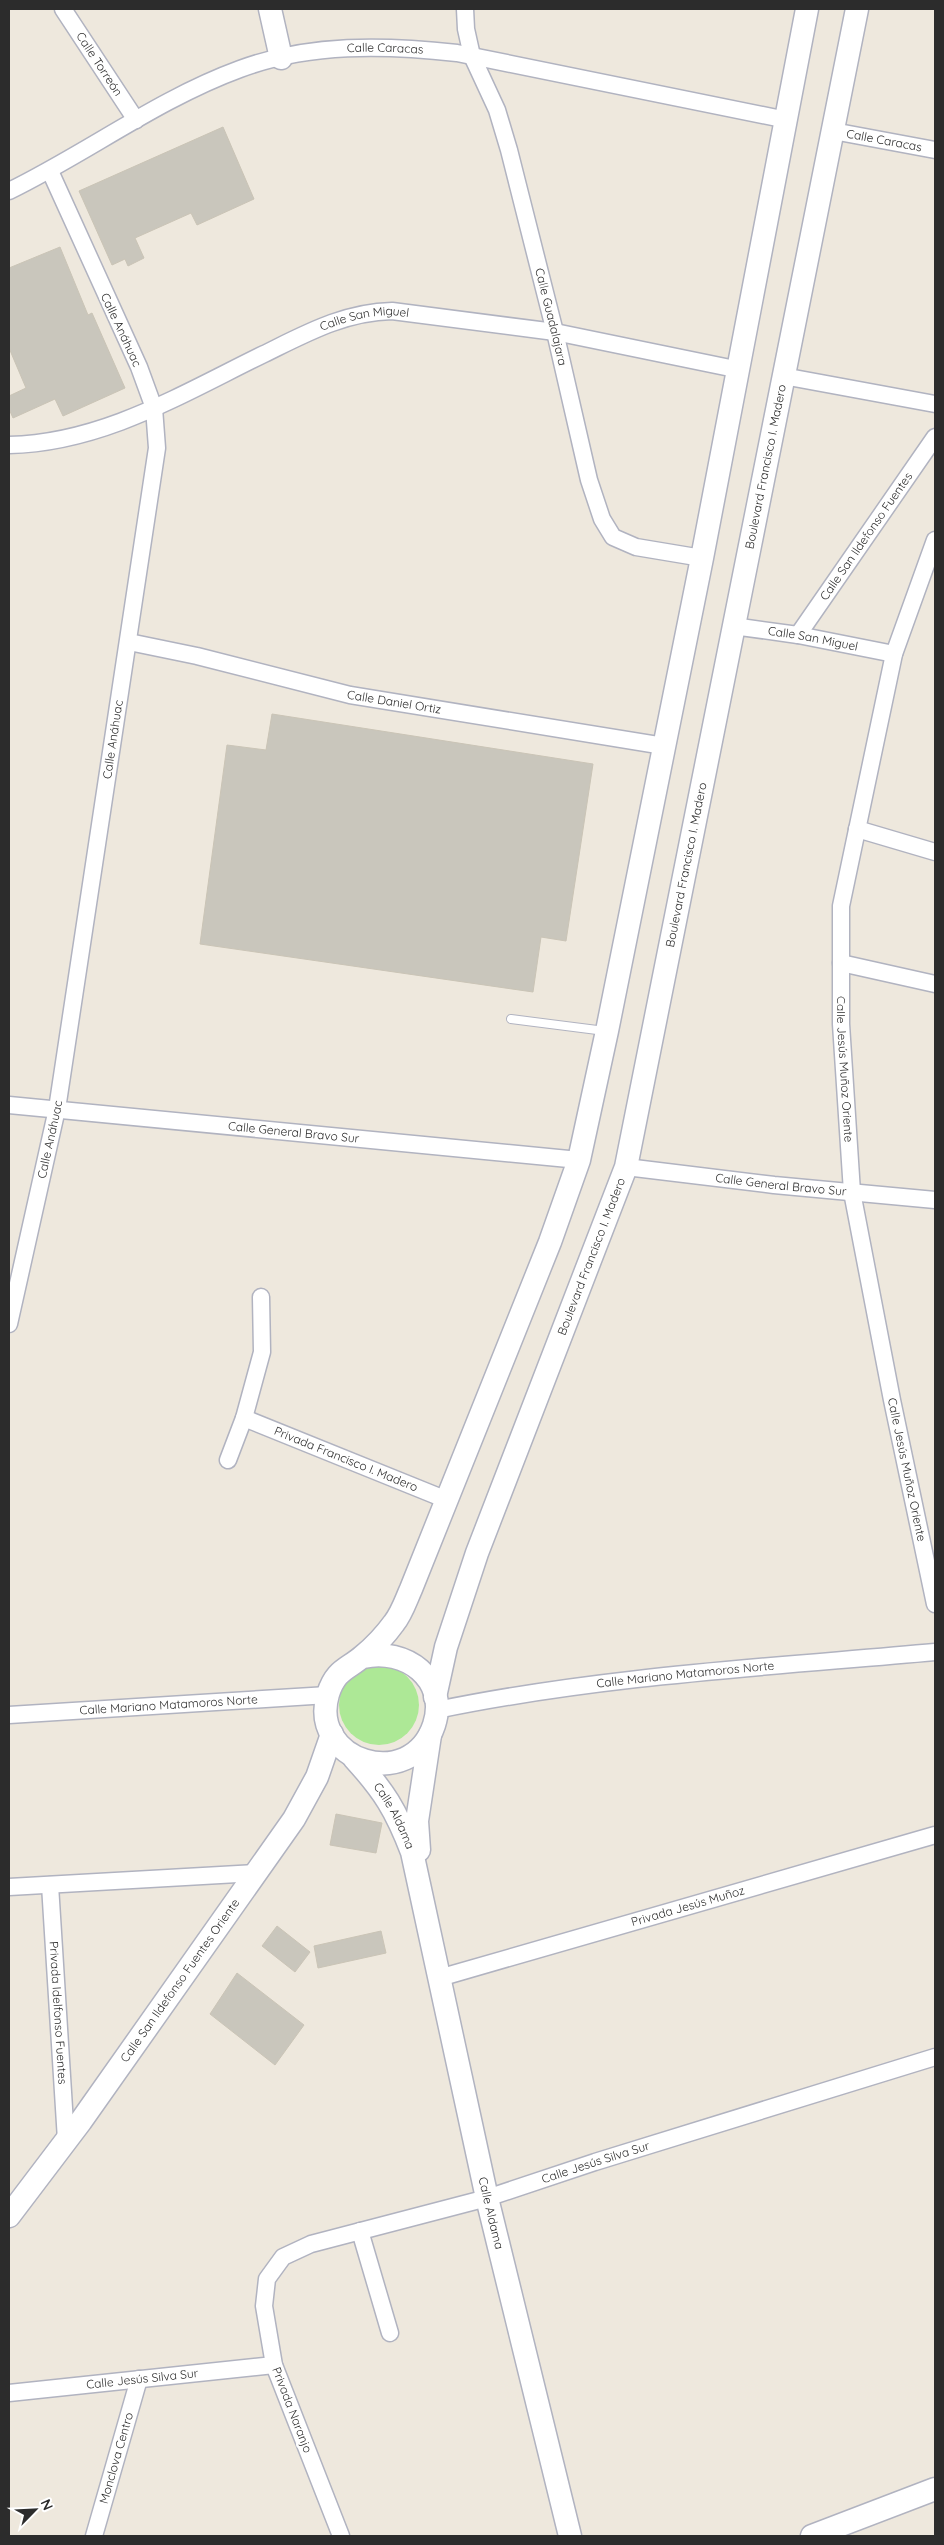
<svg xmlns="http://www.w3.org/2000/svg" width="944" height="2545" viewBox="0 0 944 2545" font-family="Quicksand,sans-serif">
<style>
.green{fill:#ade896}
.building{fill:#c9c6bc;stroke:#cac4b6}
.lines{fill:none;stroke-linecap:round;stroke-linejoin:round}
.lane-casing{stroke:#b1b3c0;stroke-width:10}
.street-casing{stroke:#b1b3c0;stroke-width:19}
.secondary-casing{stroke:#b1b3c0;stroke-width:25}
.lane{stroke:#fff;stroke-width:8}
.street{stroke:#fff;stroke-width:16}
.secondary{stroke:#fff;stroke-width:22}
.labels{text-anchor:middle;stroke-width:5;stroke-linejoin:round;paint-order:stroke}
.street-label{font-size:12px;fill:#2c2c2c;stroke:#fff}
</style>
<rect width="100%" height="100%" fill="#eee8dd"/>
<circle class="green" cx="379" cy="1705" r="40"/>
<g class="building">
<path d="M223,127L254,199L197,225L191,213L135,238L144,258L128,266L125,259L112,265L79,191Z"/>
<path d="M60,247L88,315L92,313L125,388L63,416L55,399L13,418L9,409V396L26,388L9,348V268Z"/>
<path d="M272,714L593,764L566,941L541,937L533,992L200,944L227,745L266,750Z"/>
<path d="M336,1814L382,1823L376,1853L330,1845Z"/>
<path d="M277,1926L310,1952L295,1972L262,1946Z"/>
<path d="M381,1931L386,1953L318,1968L314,1946Z"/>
<path d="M237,1973L304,2025L275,2065L210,2014Z"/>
</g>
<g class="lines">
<g class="lane-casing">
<path id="lane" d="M511,1019L605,1031"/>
</g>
<g class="street-casing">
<g id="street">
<path id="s1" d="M63,9L136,120"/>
<path id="s2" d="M465,9L466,29L472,56L497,110L509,150L555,332L589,480L602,519L613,537L636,547L702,558"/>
<path id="s3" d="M833,131L935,150"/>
<path id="s4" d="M9,191C87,153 158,99 240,69C309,43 385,45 457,53L787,120"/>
<path d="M783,376L935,404"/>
<path id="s5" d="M9,445C102,443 182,394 264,354C305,334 344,312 392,311L555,332L740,370"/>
<path id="s6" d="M935,540L894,654L841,906V1024L852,1192L892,1400L935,1604"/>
<path id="s7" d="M733,626L798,635L894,654"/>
<path id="s8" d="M798,635L935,437"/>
<path id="s9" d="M129,642L197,656L350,695L664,746"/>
<path d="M857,829L935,852"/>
<path d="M841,963L935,984"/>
<path id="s10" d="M9,1105L579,1160"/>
<path id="s11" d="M626,1167L774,1185L935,1200"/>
<path id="s12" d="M9,1324L57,1109L157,448L154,408L139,367L50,171"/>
<path id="s13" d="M244,1418L447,1500"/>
<path d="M228,1460L244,1418L262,1352L261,1297"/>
<path id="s14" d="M437,1710C601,1676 769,1667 935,1652"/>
<path id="s15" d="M9,1715L328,1695"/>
<path id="s16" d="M50,1885L66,2140"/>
<path d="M9,1887L256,1873"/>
<path id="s17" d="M439,1978L935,1835"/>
<path d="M360,2231L390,2333"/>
<path id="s18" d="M9,2393L274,2365"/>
<path id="s19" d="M94,2536L139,2379"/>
<path id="s20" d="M341,2536L274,2365L264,2306L267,2279L283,2257L311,2244L487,2198L595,2162L935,2057"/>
</g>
</g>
<g class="secondary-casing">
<g id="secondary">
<path d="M270,9L281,58"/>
<path d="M363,1657C405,1647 449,1679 434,1725C411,1794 308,1761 328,1694C336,1669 347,1670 363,1656C374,1647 386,1634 394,1623C402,1613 406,1600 411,1589L550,1242L579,1160L607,1031L702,558L807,9"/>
<path id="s21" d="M435,1697L446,1647L477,1553L626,1167L857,9"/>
<path id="s22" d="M354,1758C384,1791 396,1810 412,1852L487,2198L570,2536"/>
<path d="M419,1850L417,1821L430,1735"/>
<path id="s23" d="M9,2216L81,2121L294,1819L317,1777L332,1734"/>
<path d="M812,2536L935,2489"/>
</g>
</g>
<use href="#lane" class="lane"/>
<use href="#street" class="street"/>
<use href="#secondary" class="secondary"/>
</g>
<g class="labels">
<g class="street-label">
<text dy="4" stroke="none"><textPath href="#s4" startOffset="409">Calle Caracas</textPath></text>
<text dy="4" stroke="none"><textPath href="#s1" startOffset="66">Calle Torreón</textPath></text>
<text dy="4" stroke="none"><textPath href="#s3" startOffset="52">Calle Caracas</textPath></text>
<text dy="4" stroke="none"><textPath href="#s2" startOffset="321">Calle Guadalajara</textPath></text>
<text dy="4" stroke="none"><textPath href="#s5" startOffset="381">Calle San Miguel</textPath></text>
<text transform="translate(121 330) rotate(65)" y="4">Calle Anáhuac</text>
<text dy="4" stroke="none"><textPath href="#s21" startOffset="1278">Boulevard Francisco I. Madero</textPath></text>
<text dy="4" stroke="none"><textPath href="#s8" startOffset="120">Calle San Ildefonso Fuentes</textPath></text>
<text dy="4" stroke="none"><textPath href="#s7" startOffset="81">Calle San Miguel</textPath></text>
<text dy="4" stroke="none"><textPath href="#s9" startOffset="272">Calle Daniel Ortiz</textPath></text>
<text dy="4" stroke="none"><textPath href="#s12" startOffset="594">Calle Anáhuac</textPath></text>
<text dy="4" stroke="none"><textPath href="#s21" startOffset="872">Boulevard Francisco I. Madero</textPath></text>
<text dy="4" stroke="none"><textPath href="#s6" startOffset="542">Calle Jesús Muñoz Oriente</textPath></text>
<text dy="4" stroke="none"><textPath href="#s10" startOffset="286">Calle General Bravo Sur</textPath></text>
<text dy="4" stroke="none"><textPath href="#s12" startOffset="189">Calle Anáhuac</textPath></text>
<text dy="4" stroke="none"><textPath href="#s11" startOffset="156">Calle General Bravo Sur</textPath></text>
<text dy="4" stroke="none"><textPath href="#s21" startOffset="468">Boulevard Francisco I. Madero</textPath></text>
<text dy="4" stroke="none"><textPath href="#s13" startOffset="110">Privada Francisco I. Madero</textPath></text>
<text dy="4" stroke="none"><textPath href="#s6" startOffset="948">Calle Jesús Muñoz Oriente</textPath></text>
<text dy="4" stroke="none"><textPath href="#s14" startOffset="251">Calle Mariano Matamoros Norte</textPath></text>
<text dy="4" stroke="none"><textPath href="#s15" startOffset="160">Calle Mariano Matamoros Norte</textPath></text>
<text dy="4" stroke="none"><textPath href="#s22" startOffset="71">Calle Aldama</textPath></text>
<text dy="4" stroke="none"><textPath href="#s17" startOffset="259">Privada Jesús Muñoz</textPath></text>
<text dy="4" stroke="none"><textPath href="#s23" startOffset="291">Calle San Ildefonso Fuentes Oriente</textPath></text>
<text dy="4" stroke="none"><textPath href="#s16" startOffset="128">Privada Idelfonso Fuentes</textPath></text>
<text dy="4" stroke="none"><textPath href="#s20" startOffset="625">Calle Jesús Silva Sur</textPath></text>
<text dy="4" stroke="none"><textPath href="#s22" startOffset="481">Calle Aldama</textPath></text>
<text dy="4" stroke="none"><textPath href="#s18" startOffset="134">Calle Jesús Silva Sur</textPath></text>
<text transform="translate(292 2410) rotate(69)" y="4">Privada Naranjo</text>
<text dy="4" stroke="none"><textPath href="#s19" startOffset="81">Monclova Centro</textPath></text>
</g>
</g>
<rect width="944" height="2545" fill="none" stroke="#2c2c2c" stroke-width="20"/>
<g transform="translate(35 2510) rotate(66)" stroke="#ffffff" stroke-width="4" paint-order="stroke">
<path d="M0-4L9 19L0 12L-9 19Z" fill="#2c2c2c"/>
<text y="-8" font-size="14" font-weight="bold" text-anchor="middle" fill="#2c2c2c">N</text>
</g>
</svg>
